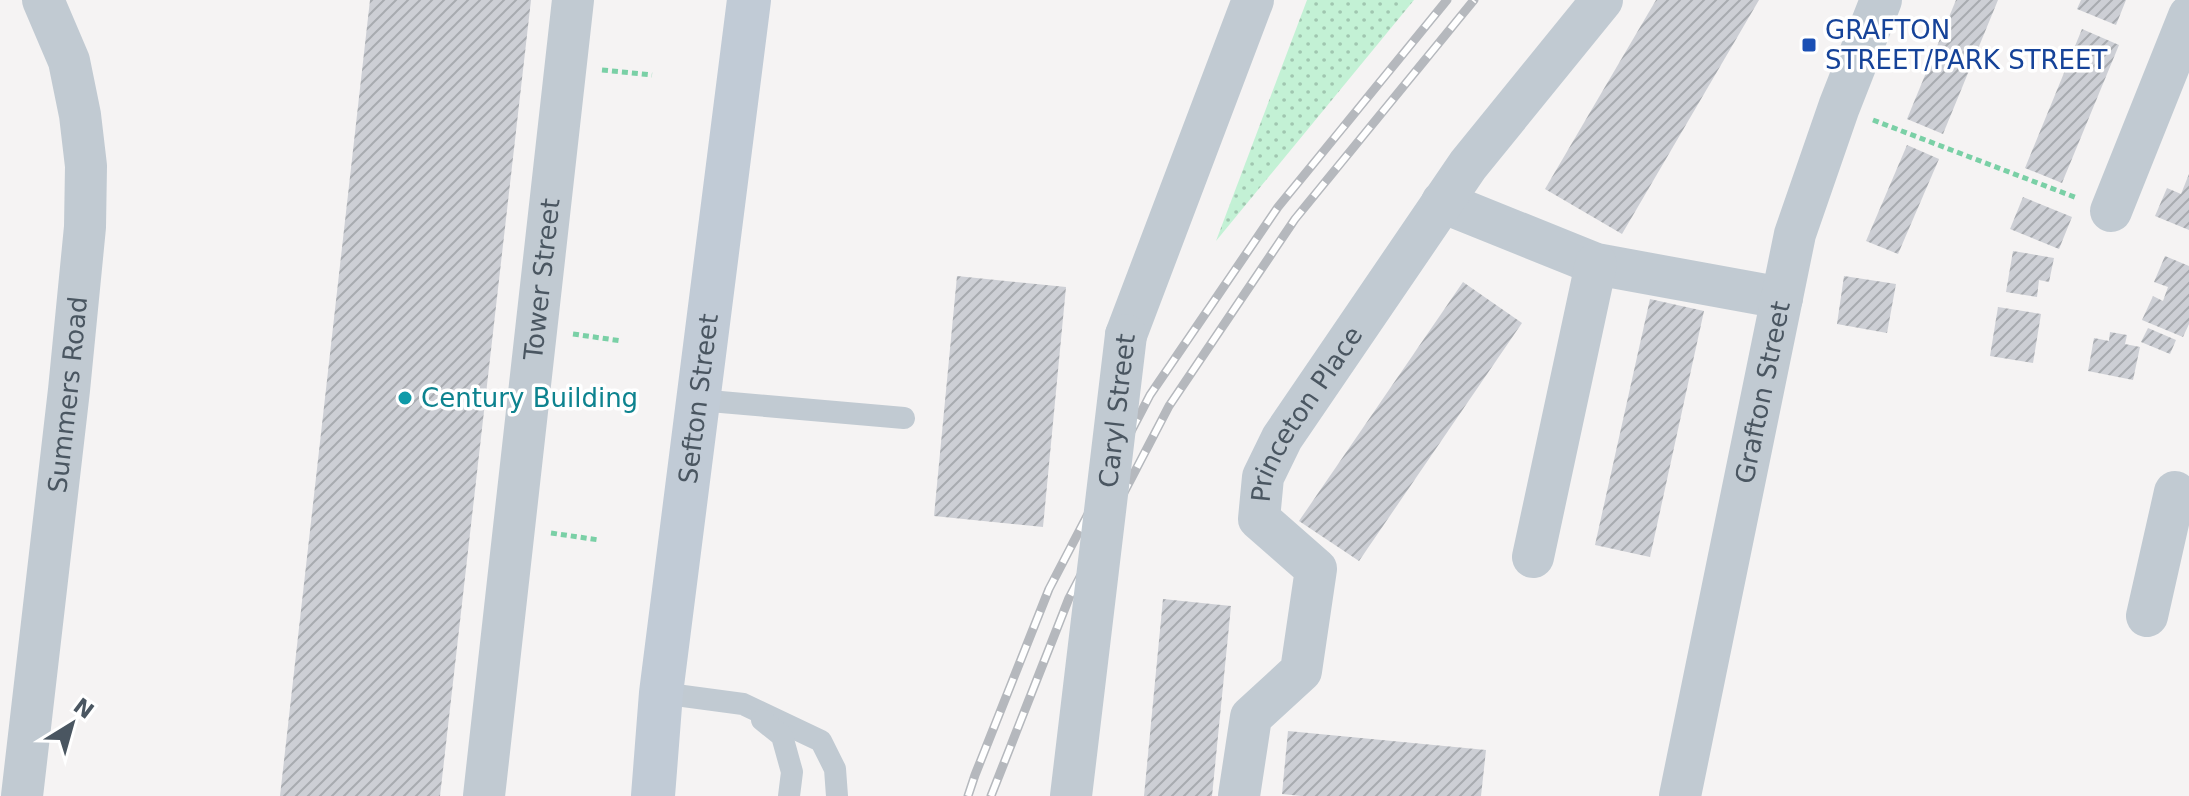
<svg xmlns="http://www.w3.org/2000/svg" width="2189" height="796" viewBox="0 0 2189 796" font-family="'DejaVu Sans',sans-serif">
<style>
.grass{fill:url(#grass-dots)}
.building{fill:url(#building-hatch)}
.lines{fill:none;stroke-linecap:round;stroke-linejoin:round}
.path{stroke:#7ad0a6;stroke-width:5;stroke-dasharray:6 4;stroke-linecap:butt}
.lane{stroke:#c1cad2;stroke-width:22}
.street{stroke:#c1cad2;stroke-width:42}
.secondary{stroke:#c1cbd6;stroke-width:44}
.rail-casing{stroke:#b5b8bd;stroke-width:9}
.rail{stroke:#fff;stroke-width:6;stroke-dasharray:18;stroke-linecap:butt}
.street-bridge{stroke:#c1cad2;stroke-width:42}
.transit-dot{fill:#1a4fb4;stroke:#fff;stroke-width:3}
.culture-dot{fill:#0f9aa8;stroke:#fff;stroke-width:3}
.labels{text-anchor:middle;stroke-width:7;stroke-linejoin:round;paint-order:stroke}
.transit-label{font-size:26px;fill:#164399;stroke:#fff;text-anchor:start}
.street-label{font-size:26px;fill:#4a5661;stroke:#fff}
.culture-label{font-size:26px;fill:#0d838f;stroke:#fff;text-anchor:start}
</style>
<defs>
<pattern id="grass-dots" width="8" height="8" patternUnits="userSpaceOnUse" patternTransform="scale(2)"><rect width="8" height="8" fill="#c3f1d5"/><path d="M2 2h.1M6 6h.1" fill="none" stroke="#a0c6b0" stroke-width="1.8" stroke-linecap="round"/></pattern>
<pattern id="building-hatch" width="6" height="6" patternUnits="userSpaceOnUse" patternTransform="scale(2)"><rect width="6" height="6" fill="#cdcfd5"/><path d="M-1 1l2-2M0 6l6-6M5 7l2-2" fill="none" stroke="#a8abb0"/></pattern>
</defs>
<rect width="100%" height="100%" fill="#f5f3f3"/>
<path class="grass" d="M1307,0H1414L1216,241Z"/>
<g class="building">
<path d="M370,0H531L440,796H280Z"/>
<path d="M1656,0H1759L1622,234L1545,189Z"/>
<path d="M1956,0H1998L1943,134L1907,119Z"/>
<path d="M2081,0H2126L2116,25L2077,9Z"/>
<path d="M2082,29L2119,45L2062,183L2025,168Z"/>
<path d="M1907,145L1939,159L1898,254L1866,241Z"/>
<path d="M2189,174V230L2155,216L2167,188L2181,194Z"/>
<path d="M2023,197L2072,217L2059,249L2010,229Z"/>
<path d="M2013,251L2054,258L2049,282L2039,280L2037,297L2006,292Z"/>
<path d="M2165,256L2189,266V324L2183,337L2142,320L2153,296L2163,301L2168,287L2154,282Z"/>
<path d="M957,276L1066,287L1043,527L934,516Z"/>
<path d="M1844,276L1896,284L1887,333L1837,324Z"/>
<path d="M1463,282L1522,323L1359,561L1299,521Z"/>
<path d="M1650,299L1704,311L1650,557L1595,545Z"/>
<path d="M1998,307L2041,314L2033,363L1990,356Z"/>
<path d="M2148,328L2176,340L2170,354L2141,342Z"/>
<path d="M2110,332L2127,335L2125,344L2140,347L2133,380L2088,371L2094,338L2109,341Z"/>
<path d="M1163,599L1231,606L1212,796H1144Z"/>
<path d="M1288,731L1486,750L1481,796H1301L1282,794Z"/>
</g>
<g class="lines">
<g class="path">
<path d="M602,70L652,75"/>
<path d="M1873,120L2077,198"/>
<path d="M573,334L622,341"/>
<path d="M551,533L599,540"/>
</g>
<g class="lane">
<path d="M698,400L904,418"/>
<path d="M661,693L743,704L821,741L835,769L837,796"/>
<path d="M762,720L782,736L792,772L789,796"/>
</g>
<g class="street">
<path d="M1442,202L1596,264L1782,298"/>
<path d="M2111,211L2189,16"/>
<path d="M1126,335L1253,0"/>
<path d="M1533,557L1596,264"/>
<path d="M2147,616L2175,492"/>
<path id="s1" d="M22,796L69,390L85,227L86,166L80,115L69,61L43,0"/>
<path id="s2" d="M484,796L573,0"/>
<path id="s3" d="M1239,796L1251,717L1301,671L1316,569L1259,519L1263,477L1282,438L1468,165L1602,0"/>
<path id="s4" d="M1680,796L1795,234L1839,107L1881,0"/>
</g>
<path class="secondary" id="s5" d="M653,796L661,693L749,0"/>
<g class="rail-casing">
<g id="rail">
<path d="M968,796L975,775L1049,589L1150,395L1278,207L1447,0"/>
<path d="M991,796L1069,598L1169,406L1295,219L1474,0"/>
</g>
</g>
<use href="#rail" class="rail"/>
<path class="street-bridge" id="s6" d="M1071,796L1126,335"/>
</g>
<rect class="transit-dot" x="1801" y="37" width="16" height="16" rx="4"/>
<circle class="culture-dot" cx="405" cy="398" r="8"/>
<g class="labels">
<g class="transit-label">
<text x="1825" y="39">GRAFTON<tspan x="1825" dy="30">STREET/PARK STREET</tspan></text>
</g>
<g class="street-label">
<text dy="9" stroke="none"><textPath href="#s2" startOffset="520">Tower Street</textPath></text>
<text dy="9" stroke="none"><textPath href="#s4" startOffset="412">Grafton Street</textPath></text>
<text dy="9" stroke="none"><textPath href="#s1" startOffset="404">Summers Road</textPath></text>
<text dy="9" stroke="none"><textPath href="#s5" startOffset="400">Sefton Street</textPath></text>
<text dy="9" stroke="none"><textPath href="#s6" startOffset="388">Caryl Street</textPath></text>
<text dy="9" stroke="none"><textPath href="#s3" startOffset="444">Princeton Place</textPath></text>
</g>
<g class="culture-label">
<text x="421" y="407">Century Building</text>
</g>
</g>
<g transform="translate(72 724) rotate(37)" stroke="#ffffff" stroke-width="6" paint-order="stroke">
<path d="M0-6L14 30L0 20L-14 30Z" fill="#4a5661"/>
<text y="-12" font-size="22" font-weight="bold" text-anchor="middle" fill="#4a5661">N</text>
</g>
</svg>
